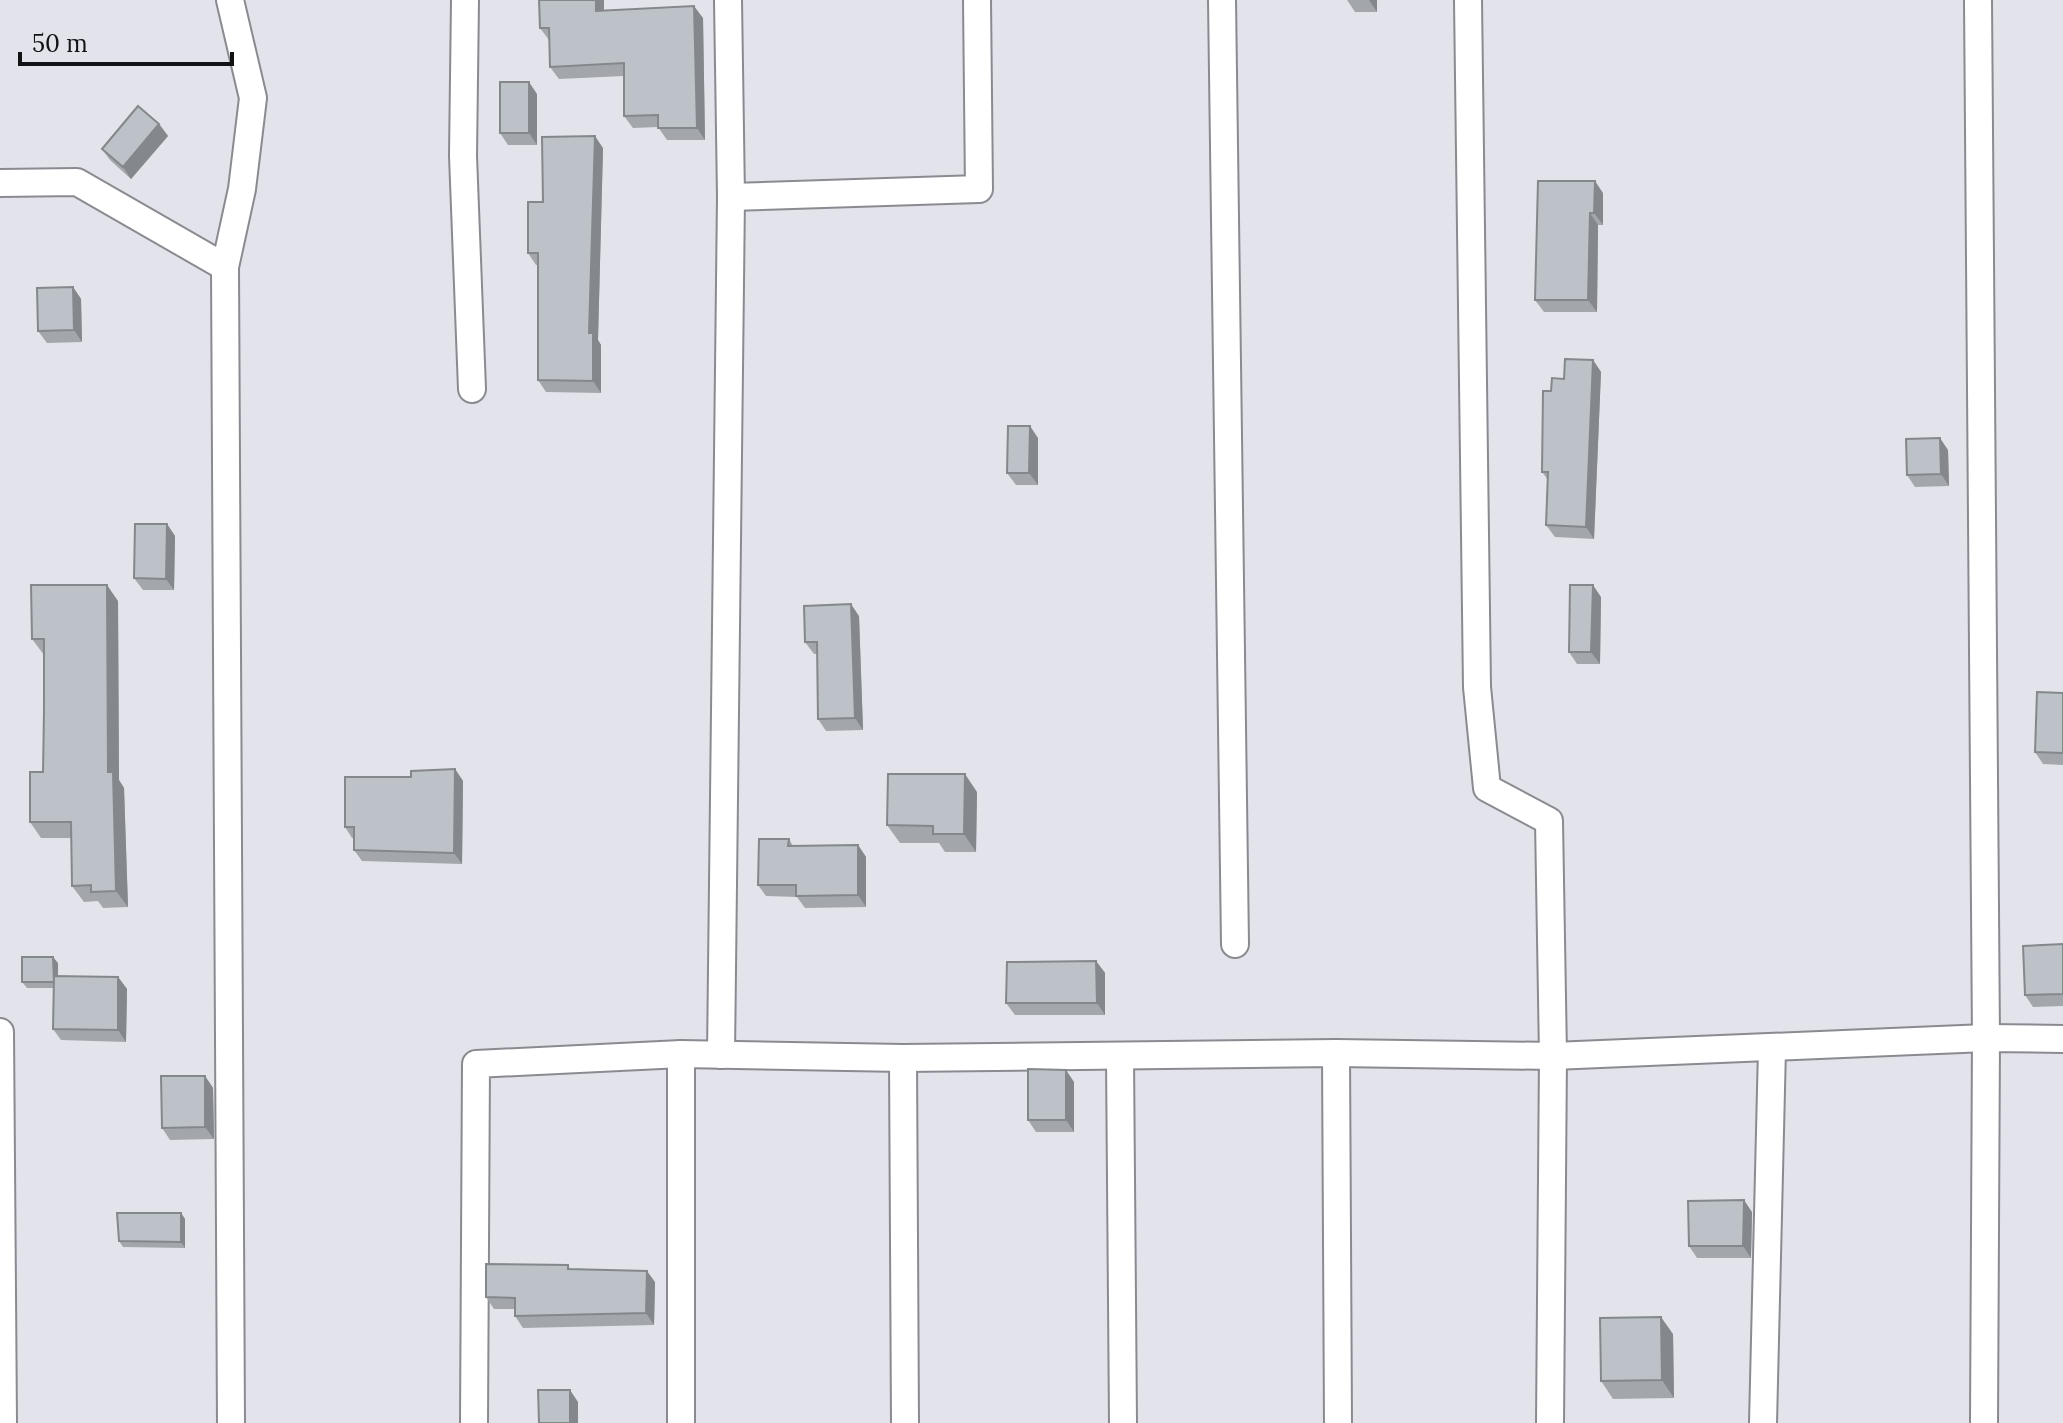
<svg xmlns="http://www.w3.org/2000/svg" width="2063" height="1423" viewBox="0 0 2063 1423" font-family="Lora,serif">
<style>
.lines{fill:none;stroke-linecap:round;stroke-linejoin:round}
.minor-casing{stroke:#8a8a91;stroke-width:30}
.minor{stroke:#fff;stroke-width:26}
.wall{fill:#a3a7ac}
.shaded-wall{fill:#84888c}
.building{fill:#bdc2c8;stroke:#84888c;stroke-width:2}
</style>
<rect width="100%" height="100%" fill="#e3e4eb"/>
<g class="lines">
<g class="minor-casing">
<g id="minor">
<path d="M230,0L253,98L242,189L225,267L231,1423"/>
<path d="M465,0L463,156L472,389"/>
<path d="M1222,0L1235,944"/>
<path d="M1468,0L1477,687L1487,788L1549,821L1553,1056L1550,1423"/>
<path d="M1978,0L1986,1038L1984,1423"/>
<path d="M0,183L77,182L225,267"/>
<path d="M731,197L979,189L977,0"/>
<path d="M0,1032L3,1423"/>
<path d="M1336,1053L1338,1423"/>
<path d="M681,1054V1423"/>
<path d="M721,1055L731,197L728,0"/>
<path d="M1120,1057L1123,1423"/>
<path d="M903,1058L905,1423"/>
<path d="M474,1423L476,1064L681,1054L903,1058L1336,1053L1553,1056L1986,1038L2063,1039"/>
<path d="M1763,1423L1772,1048"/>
</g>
</g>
<use href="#minor" class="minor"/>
</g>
<g class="wall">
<path d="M539,0H604V11L703,18L705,140H667L658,127L633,128L624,116V76L559,79L550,67L549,40L540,28Z"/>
<path d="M1347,0H1377V12H1355Z"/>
<path d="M537,94V145H508L500,133Z"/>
<path d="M159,124L168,136L131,179L110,160L102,149Z"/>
<path d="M603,148L598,340L601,345V393L546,392L538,380V265H536L528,253L543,202Z"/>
<path d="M1603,193V225H1598L1597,312H1544L1535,300Z"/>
<path d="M73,287L81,299L82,342L47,343L38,331Z"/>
<path d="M1593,360L1601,372L1594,539L1555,537L1546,525L1548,480L1542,472L1551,391L1564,379Z"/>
<path d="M1038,438V485H1016L1007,473Z"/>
<path d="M1948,450L1949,486L1915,487L1907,475Z"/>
<path d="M167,524L175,536L174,590H143L134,578Z"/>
<path d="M1601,597L1600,664H1577L1569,652Z"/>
<path d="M118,601L119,780L124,788L128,907L103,908L98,901L84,902L72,886L71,838H41L30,822L43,772L44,711V655L32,639Z"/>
<path d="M859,616L863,730L826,731L818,719L817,654H814L805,642Z"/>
<path d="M2063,693V765L2043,764L2035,752Z"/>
<path d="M455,769L463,781L462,864L362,861L354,850V838H352L345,827L411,777Z"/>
<path d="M977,792L976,852H945L939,843H900L887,825Z"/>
<path d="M789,839L793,846L858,845L866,857V907L805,908L797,897L766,896L758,885Z"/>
<path d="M2063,944V1006L2033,1007L2025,995Z"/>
<path d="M1096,961L1105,973V1015H1015L1006,1003Z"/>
<path d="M58,963V976L118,977L127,989L126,1042L61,1040L53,1029L54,988H27L22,982Z"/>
<path d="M205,1076L213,1088L214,1139L170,1140L162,1128Z"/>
<path d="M1074,1082V1132H1036L1028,1120Z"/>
<path d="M1752,1212L1751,1258H1697L1689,1246Z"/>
<path d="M181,1213L185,1219V1248L123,1247L119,1241Z"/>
<path d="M568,1265L570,1269L655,1282L654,1325L523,1328L515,1316V1309H494L486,1297Z"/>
<path d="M1673,1334L1674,1398L1613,1399L1601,1381Z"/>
</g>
<g class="shaded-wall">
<path d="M596,0H604V23L596,11Z"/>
<path d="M1369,0H1377V12Z"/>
<path d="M694,6L703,18L705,140L697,128Z"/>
<path d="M529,82L537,94V145L529,133Z"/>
<path d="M159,124L168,136L131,179L123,167Z"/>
<path d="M595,136L603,148L598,340L601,345V393L593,381L589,333Z"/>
<path d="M1595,181L1603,193V225L1594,213Z"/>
<path d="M1590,213L1598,225L1597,312L1588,300Z"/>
<path d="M73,287L81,299L82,342L74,330Z"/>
<path d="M1593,360L1601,372L1594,539L1586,527Z"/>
<path d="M1030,426L1038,438V485L1029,473Z"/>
<path d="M1940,438L1948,450L1949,486L1941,474Z"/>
<path d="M167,524L175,536L174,590L166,579Z"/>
<path d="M107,585L118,601L119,780L124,788L128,907L116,891L108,772Z"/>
<path d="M1593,585L1601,597L1600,664L1591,652Z"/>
<path d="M851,604L859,616L863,730L855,718Z"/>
<path d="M455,769L463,781L462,864L454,853Z"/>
<path d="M965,774L977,792L976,852L964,834Z"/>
<path d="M858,845L866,857V907L858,895Z"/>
<path d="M53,957L58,963V988L54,982Z"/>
<path d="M1096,961L1105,973V1015L1097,1003Z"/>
<path d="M118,977L127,989L126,1042L118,1030Z"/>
<path d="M1066,1070L1074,1082V1132L1066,1120Z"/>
<path d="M205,1076L213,1088L214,1139L205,1127Z"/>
<path d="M1744,1200L1752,1212L1751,1258L1743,1246Z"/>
<path d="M181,1213L185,1219V1248L181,1242Z"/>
<path d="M647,1271L655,1282L654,1325L646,1313Z"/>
<path d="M1661,1317L1673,1334L1674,1398L1662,1380Z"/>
<path d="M570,1390L578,1402V1423H570Z"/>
</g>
<g class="building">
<path d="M539,0H596V11L694,6L697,128H658V115L624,116V63L550,67L549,28H540Z"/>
<rect x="500" y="82" width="29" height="51"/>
<path d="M138,106L159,124L123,167L102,149Z"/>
<path d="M595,136L589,333H593V381L538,380V253H528V202H543L542,137Z"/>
<path d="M1538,181H1595L1594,213H1590L1588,300H1535Z"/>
<path d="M73,287L74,330L38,331L37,288Z"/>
<path d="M1565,359L1593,360L1586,527L1546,525L1548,472H1542L1543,391H1551L1552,378L1564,379Z"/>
<path d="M1008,426H1030L1029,473H1007Z"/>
<path d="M1940,438L1941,474L1907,475L1906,439Z"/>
<path d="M135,524H167L166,579L134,578Z"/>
<path d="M31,585H107L108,772H113L116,891L91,892V885L72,886L71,822H30V772H43L44,711V639H32Z"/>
<path d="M1570,585H1593L1591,652H1569Z"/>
<path d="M851,604L855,718L818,719L817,642H805L804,606Z"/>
<path d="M2037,692L2063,693V753L2035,752Z"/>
<path d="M455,769L454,853L354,850V827H345V777H411V771Z"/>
<path d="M888,774H965L964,834H933V826L887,825Z"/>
<path d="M759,839H789L788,846L858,845V895L796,896V885H758Z"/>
<path d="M2063,944V994L2025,995L2023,946Z"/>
<path d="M22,957H53L54,982H22Z"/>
<path d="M1096,961L1097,1003H1006L1007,962Z"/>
<path d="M54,976L118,977V1030L53,1029Z"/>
<path d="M1028,1069L1066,1070V1120H1028Z"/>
<path d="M161,1076H205V1127L162,1128Z"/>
<path d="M1744,1200L1743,1246H1689L1688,1201Z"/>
<path d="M117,1213H181V1242L119,1241Z"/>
<path d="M486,1264L568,1265V1269L647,1271L646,1313L515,1316V1298L486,1297Z"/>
<path d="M1661,1317L1662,1380L1601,1381L1600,1318Z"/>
<path d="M538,1390H570V1423H539Z"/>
</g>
<path d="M20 52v12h212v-12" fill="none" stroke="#121315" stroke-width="4"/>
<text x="32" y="52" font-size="24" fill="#121315" stroke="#e3e4eb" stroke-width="6" paint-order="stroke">50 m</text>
</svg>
